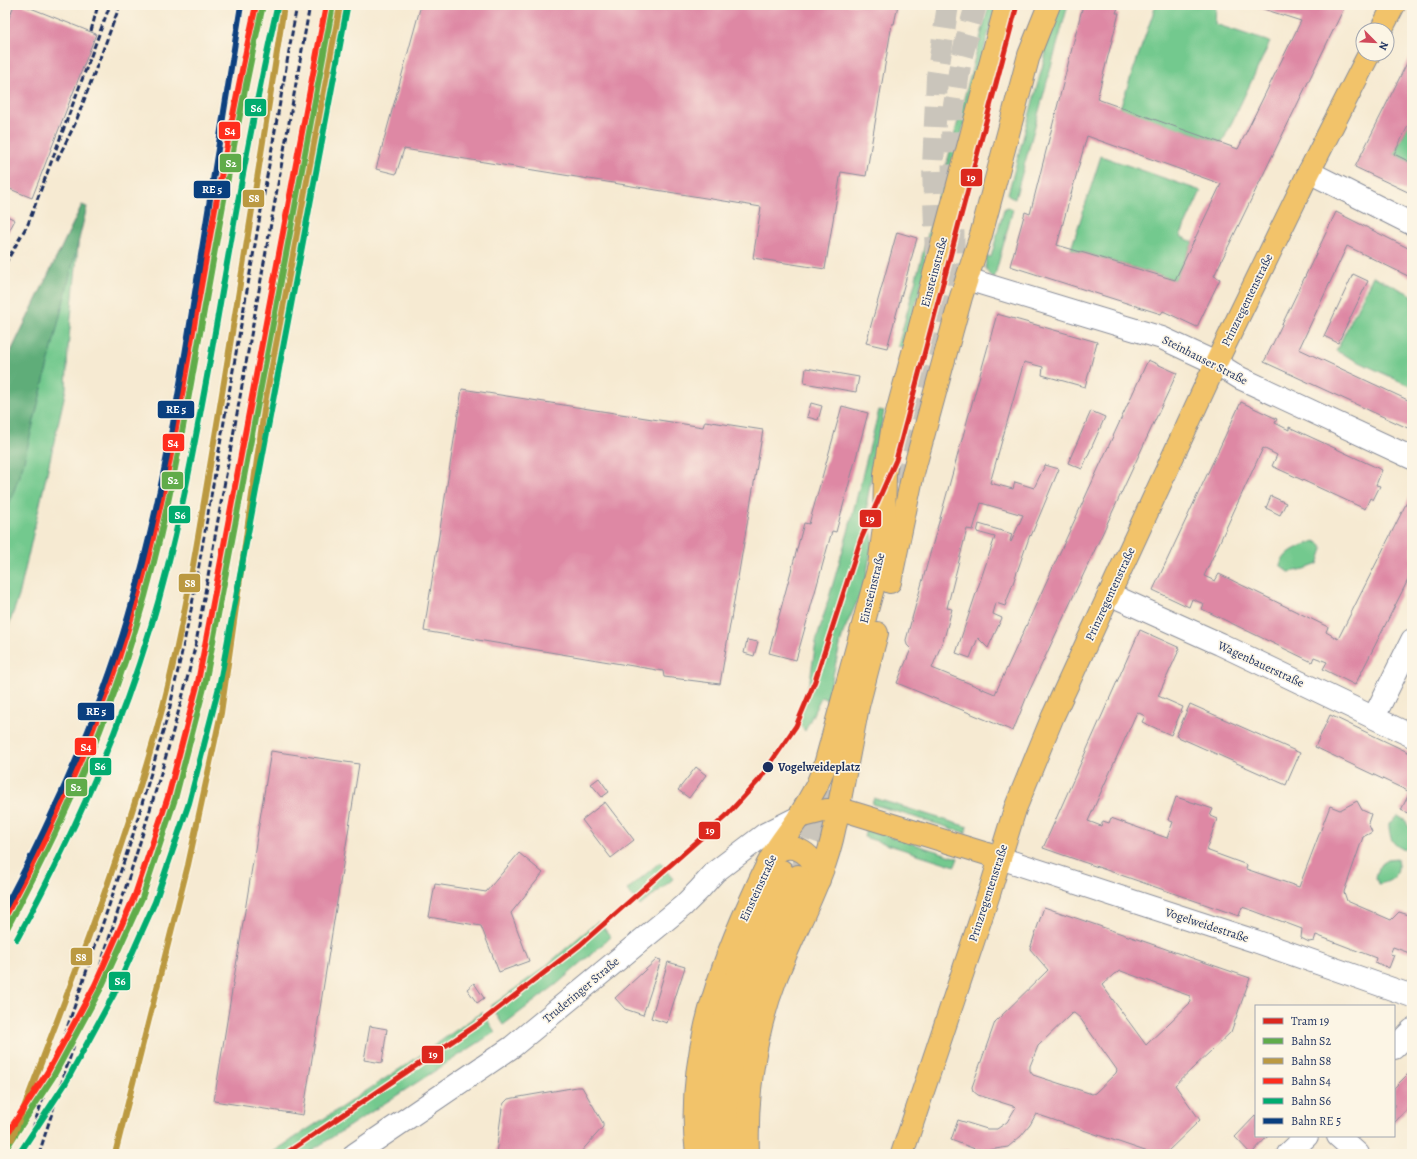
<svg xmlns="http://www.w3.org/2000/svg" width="1417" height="1159" viewBox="0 0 1417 1159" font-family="Alegreya,serif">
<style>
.green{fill:#73c98e;stroke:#477c76}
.forest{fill:#5ead79;stroke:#3c6e6c}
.building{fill:#de88a4;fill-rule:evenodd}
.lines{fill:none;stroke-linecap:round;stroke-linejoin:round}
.highway-tunnel{stroke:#cac5bb;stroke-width:22;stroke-dasharray:22 11;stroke-linecap:butt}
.minor-casing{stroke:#888c98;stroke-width:24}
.major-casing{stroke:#888c98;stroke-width:24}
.highway-casing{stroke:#888c98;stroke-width:24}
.minor{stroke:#fff;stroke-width:22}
.major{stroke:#f2c36a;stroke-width:22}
.highway{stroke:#f2c36a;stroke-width:22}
.rail{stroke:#1b2f5e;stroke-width:3;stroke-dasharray:6 3;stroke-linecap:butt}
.rail-1-casing{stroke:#fcf5e5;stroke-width:9}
.rail-2-casing{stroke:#fcf5e5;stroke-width:9}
.rail-3-casing{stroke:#fcf5e5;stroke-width:9}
.rail-4-casing{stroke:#fcf5e5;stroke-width:9}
.rail-5-casing{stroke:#fcf5e5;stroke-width:9}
.rail-1{stroke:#60ac4a;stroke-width:6}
.rail-2{stroke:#bb9941;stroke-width:6}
.rail-3{stroke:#ff2d1d;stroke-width:6}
.rail-4{stroke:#00ac6f;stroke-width:6}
.rail-5{stroke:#093f7f;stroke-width:6}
.tram-1-casing{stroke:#fcf5e5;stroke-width:8}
.tram-1{stroke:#dc281e;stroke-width:5}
.stop-dot{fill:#1b2f5e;stroke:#fcf5e5;stroke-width:1.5}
.labels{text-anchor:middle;stroke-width:3.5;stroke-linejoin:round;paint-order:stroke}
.street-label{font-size:12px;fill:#1b2f5e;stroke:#fcf5e5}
.stop-label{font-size:12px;font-weight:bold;fill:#1b2f5e;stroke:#fcf5e5;text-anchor:start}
.line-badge{stroke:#fcf5e5;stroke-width:1.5}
.badge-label{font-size:11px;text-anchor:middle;font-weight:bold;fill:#fff}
</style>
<rect width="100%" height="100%" fill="#fcf5e5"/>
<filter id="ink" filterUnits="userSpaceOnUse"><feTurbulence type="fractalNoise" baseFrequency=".025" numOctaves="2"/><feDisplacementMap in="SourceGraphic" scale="8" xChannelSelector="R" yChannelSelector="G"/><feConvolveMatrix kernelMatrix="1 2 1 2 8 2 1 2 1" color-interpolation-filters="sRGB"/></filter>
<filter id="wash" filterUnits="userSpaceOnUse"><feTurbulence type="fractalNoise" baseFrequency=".012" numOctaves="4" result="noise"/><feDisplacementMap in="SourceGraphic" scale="16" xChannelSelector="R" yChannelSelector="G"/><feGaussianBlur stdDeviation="0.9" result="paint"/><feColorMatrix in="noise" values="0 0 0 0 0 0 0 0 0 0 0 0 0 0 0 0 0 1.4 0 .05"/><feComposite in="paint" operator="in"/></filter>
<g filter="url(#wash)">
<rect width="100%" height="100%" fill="#f6ead2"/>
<g class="green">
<path d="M989,5H996L904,348L898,346Z"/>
<path d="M1059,5H1068L1015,199L1010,197L1008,194L1046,53L1041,52Z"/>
<path d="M1156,5H1216L1215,24L1270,42L1222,143L1120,108Z"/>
<path d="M1412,118V163L1394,154Z"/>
<path d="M1101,156L1201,191L1180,236L1193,242L1175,280L1071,249Z"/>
<path d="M82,205L68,348L66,389L19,596L5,636V364Z"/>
<path d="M1007,207L1013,209L994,279C985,272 985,267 986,256L991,257L1004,209Z"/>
<path d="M1373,276L1412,295V387L1336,351Z"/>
<path d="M879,410L884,411L867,501L868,520L873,539L866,578L861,593L843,633L827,700L821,697L805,731L796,720L810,680L816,642L848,532Z"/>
<path d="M1315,541L1321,545L1323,549L1318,564L1305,569L1289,572L1280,565C1287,549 1299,547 1315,541Z"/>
<path d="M874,798L968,827L966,833L872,804Z"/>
<path d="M1398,816L1406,821L1408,826L1412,828V852C1394,847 1389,842 1389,823Z"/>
<path d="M866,829L958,858L955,866L864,837Z"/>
<path d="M1397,859C1401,874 1393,882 1378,884L1376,877L1380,865L1388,860Z"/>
<path d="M660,862L673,879L640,906L627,890Z"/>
<path d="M598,921L611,937L557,984L503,1025L491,1006L541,970Z"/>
<path d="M482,1012L495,1032L306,1154H270L418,1057Z"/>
</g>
<path class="forest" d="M82,205L87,207L23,465L5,516V364Z"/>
<g id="blocks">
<g class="building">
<path d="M14,5H23L96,34L32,198L5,187V28Z"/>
<path d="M421,5H898L894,24H892L866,176L841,172L825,269L753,258L761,207L404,149L396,174L376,169Z"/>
<path d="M1083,5H1119L1116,13H1119L1097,99L1238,149L1301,21L1251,5H1342L1344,8L1214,276L1220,279L1197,327L1163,311L1161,314L1010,266L1025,212L1030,214ZM1087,136L1221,184L1175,280L1057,245Z"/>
<path d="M1412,53V118L1394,154L1412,163V194L1355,167Z"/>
<path d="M1336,212L1412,250V278L1347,246L1299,349L1412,402V430L1264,362Z"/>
<path d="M5,215L15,220L5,238Z"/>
<path d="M897,232L917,238L887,348L866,343Z"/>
<path d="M1353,274L1368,281L1338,343L1324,336Z"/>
<path d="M997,314L1097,342L1085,387L1042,375L1043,367L1024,362L990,483L1013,489L1015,482L1034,488L1045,465L1059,469L1031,536L1030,535L1005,606L996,603L993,614L1002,618L988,648L978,638L970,658L956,653L995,537L977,532L979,524L1012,534L1010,541L1011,542L1023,515L981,503L973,530L967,529L947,608L952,609L945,635L932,668L995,694L1148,360L1177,373L1027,696L1013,731L897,683L911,649L907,645L906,640Z"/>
<path d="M806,368L859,377L856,392L804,383Z"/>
<path d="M462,389L703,427L705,421L763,430L720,684L664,677L663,671L424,631Z"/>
<path d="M1241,402L1277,419L1275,423L1289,430V427L1382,470L1376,485L1380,486L1373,500L1370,498L1365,509L1272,466L1277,455L1263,448L1204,576L1215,581L1219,574L1328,627L1326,632L1338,639L1412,492V572L1355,685L1323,669L1327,662L1314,657L1312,662L1202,609L1204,604L1192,599L1189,607L1153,590Z"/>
<path d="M811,403L822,406L818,420L807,417Z"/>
<path d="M842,406L868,413L836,532L832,531L796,660L769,653L804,523L809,524Z"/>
<path d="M1091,411L1105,417L1082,469L1068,463Z"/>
<path d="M1271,496L1286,503L1280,515L1266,508Z"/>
<path d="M1140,630L1180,648L1158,696L1183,707L1171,735L1142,722L1145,716L1137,712L1088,821L1101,826L1103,821L1109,823L1111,818L1167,838L1173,822L1168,820L1176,797L1213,809L1210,816L1217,819L1206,850L1247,865L1246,869L1299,887L1330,806L1340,810L1357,801L1362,810L1371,814L1368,823L1372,832L1363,837L1344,892L1347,901L1391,920L1399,912L1412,916V954L1393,947L1390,954L1394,955L1389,968L1375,962L1376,958L1316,935L1314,941L1309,942L1301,938L1302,929L1254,911L1242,907L1239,916L1043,848Z"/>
<path d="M747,640L758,642L754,656L744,653Z"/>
<path d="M1190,704L1300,753L1286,785L1176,736Z"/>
<path d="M1330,715L1412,754V815L1401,810L1410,792L1315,747Z"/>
<path d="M271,751L359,764L303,1115L214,1101Z"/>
<path d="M696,767L706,775L689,798L678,790Z"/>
<path d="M599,778L609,792L602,797L591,784Z"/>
<path d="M605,802L634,840L611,858L582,820Z"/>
<path d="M519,853L543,873L511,913L529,961L499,972L481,926L429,917L435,884L486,892Z"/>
<path d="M1044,907L1250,978L1231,1032L1175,1085L1200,1120L1165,1154H1154L1036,1114L1030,1125L1021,1136L1008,1147L989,1150L975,1149L951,1140L958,1120L987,1129H997L1007,1122L1016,1107L978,1095L973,1091L972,1087L995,1022L1048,970L1030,949ZM1121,971L1190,996L1191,1002L1146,1045L1102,985L1114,974ZM1074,1013L1080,1018L1117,1070L1116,1073L1095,1093L1092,1094L1033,1075L1030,1071V1066L1038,1046L1071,1014Z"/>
<path d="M657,959L661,960L643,1015L625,1009L615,998Z"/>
<path d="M668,962L685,967L667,1023L651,1018Z"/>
<path d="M474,983L484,998L477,1003L467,989Z"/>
<path d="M370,1026L387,1029L382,1063L364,1060Z"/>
<path d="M1412,1070V1104L1394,1123V1088Z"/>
<path d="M577,1087H582L603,1123V1127L579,1154H496L502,1108L504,1103L508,1099Z"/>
<path d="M1256,1115V1136H1268L1251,1154L1235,1137Z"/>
<path d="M1066,1151L1073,1154H1054L1056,1152Z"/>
</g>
</g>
</g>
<g filter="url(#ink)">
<use href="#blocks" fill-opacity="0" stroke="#888c98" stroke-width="1"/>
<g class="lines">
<g class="highway-tunnel">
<path d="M936,259L933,167L937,77L948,5"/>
<path d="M949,318L954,279L952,119L961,59L976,5"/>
<path d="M892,482L929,337L934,301"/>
<path d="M800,872L813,836L835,759"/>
</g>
<g class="minor-casing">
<g id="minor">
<path d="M1309,172L1412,224"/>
<path d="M967,279L1162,338L1216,363L1240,378L1412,458"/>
<path d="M1109,594L1220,644L1412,736"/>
<path d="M1374,717L1412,640"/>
<path d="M1000,858L1255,941L1412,996"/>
<path d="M1394,1048L1412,1030"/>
<path d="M1338,1136L1358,1154"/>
<path d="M355,1154L512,1047L683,906L699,890L715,872L765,834L799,817"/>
<path d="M1288,1154L1307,1136"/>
</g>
</g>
<g class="major-casing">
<g id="major">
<path d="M1381,30L1394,5"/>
<path d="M890,582L913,473L961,297L981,235L1029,55L1049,5"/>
<path d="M838,810L858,706L877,633"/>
<path d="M799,817L816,787L825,765L879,566L884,527L885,474L892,431L1006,5"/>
<path d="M799,817L827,810L847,811L1000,858"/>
<path d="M902,1154L989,894L1015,809L1053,716L1216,363L1309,172L1369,54"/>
</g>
</g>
<g class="highway-casing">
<g id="highway">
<path d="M772,856C791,836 818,856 819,880"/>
<path d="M697,1154C686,1069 714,981 749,904C756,889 763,872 771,858C779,843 790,831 799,817"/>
<path d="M713,1154C711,1096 716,1035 736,980C749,943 766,907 782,871"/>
<path d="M731,1154C726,1087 740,1017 764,955C775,928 787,902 798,876"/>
<path d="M748,1154C746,1095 755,1033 776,978C791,939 811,902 825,863C831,846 835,828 838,810"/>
</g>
</g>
<use href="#minor" class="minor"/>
<use href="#major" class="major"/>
<use href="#highway" class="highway"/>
<g class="rail">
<path d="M91,31L98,5"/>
<path d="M57,160L75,124L120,5"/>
<path d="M5,264L28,224L110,5"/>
<path d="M24,1154L132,838L169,711L191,610L297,5"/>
<path d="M39,1154C92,984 154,817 196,643L310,5"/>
</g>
<g class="rail-1-casing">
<g id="rail-1">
<path d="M5,932C58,833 105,732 137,624C165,531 182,435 199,339C219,228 238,116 263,5"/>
<path d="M5,1150L53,1077L101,988L142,898L175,799L205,684L333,5"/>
</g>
</g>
<g class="rail-2-casing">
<g id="rail-2">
<path d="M12,1139C66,996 124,854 163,706C187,613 201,518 217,424C240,285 263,146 284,6"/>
<path d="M115,1154L188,865L221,713L265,403L340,6"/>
</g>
</g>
<g class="rail-3-casing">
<g id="rail-3">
<path d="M5,917C56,823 99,726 130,623C158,532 175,437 191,343C211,230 231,117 256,5"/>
<path d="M5,1137L47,1073L95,985L135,895L168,797L198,682L326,5"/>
</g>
</g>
<g class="rail-4-casing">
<g id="rail-4">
<path d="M17,939C71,840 117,738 150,630C178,538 195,443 212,349C232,235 251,121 277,8"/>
<path d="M19,1154L65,1084L114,994L155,902L189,803L219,687L347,8"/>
</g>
</g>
<g class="rail-5-casing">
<path id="rail-5" d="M5,908C54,815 98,719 128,617C159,513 177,406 194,299C210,201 225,103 241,5"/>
</g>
<use href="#rail-1" class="rail-1"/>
<use href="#rail-2" class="rail-2"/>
<use href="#rail-3" class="rail-3"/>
<use href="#rail-4" class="rail-4"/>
<use href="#rail-5" class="rail-5"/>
<g class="tram-1-casing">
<path id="tram-1" d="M285,1154L478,1024L580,945L726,816L759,780L796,726L815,681L861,539L896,460L1017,5"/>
</g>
<use href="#tram-1" class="tram-1"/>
</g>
</g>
<circle class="stop-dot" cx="768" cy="767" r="6"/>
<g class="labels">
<g class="street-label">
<text transform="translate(934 272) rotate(-75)" y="4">Einsteinstraße</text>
<text transform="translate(1247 300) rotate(-64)" y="4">Prinzregentenstraße</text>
<text transform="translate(1205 360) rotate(27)" y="4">Steinhauser Straße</text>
<text transform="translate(872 588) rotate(-76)" y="4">Einsteinstraße</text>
<text transform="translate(1110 594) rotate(-65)" y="4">Prinzregentenstraße</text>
<text transform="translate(1261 664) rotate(25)" y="4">Wagenbauerstraße</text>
<text transform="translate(758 888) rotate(-65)" y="4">Einsteinstraße</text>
<text transform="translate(988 893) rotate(-72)" y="4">Prinzregentenstraße</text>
<text transform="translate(1207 925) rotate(18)" y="4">Vogelweidestraße</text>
<text transform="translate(581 990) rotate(-40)" y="4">Truderinger Straße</text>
</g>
<g class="stop-label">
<text x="778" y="771">Vogelweideplatz</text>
</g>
</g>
<g class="line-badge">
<rect x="244" y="98" width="23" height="19" rx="4" fill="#00ac6f"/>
<rect x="218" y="121" width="23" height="19" rx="4" fill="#ff2d1d"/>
<rect x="219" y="153" width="23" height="20" rx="4" fill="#60ac4a"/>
<rect x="960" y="168" width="23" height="19" rx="4" fill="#dc281e"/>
<rect x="193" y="180" width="38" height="19" rx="4" fill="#093f7f"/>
<rect x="242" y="189" width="23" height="19" rx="4" fill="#bb9941"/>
<rect x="157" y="400" width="38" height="19" rx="4" fill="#093f7f"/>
<rect x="162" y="433" width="23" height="19" rx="4" fill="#ff2d1d"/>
<rect x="161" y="471" width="23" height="19" rx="4" fill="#60ac4a"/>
<rect x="168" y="505" width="23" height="19" rx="4" fill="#00ac6f"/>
<rect x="859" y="509" width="23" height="19" rx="4" fill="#dc281e"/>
<rect x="178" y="573" width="23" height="20" rx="4" fill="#bb9941"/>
<rect x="77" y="702" width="38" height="19" rx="4" fill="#093f7f"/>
<rect x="74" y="737" width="23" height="19" rx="4" fill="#ff2d1d"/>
<rect x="89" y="757" width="23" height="19" rx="4" fill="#00ac6f"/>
<rect x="65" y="778" width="23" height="19" rx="4" fill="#60ac4a"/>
<rect x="698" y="821" width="23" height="19" rx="4" fill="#dc281e"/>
<rect x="70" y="947" width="23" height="19" rx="4" fill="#bb9941"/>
<rect x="108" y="971" width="23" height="20" rx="4" fill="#00ac6f"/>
<rect x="421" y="1045" width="23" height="19" rx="4" fill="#dc281e"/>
</g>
<g class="badge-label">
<text x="256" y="112">S6</text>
<text x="230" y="135">S4</text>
<text x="231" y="167">S2</text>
<text x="971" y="181">19</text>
<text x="212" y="193">RE 5</text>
<text x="254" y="202">S8</text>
<text x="176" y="413">RE 5</text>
<text x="173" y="447">S4</text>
<text x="173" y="484">S2</text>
<text x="180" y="519">S6</text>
<text x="870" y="522">19</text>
<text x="190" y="587">S8</text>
<text x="96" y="715">RE 5</text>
<text x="86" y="751">S4</text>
<text x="100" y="770">S6</text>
<text x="76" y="791">S2</text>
<text x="710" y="834">19</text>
<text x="81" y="961">S8</text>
<text x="120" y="985">S6</text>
<text x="433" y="1058">19</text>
</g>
<rect width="1417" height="1159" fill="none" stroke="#fcf5e5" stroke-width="20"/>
<rect x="1255" y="1005" width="140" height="132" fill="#fcf5e5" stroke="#a2a6af"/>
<rect x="1263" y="1018" width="20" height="6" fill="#dc281e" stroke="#a2a6af"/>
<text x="1291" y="1025" font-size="12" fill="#1b2f5e">Tram 19</text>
<rect x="1263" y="1038" width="20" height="6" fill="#60ac4a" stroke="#a2a6af"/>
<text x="1291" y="1045" font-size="12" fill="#1b2f5e">Bahn S2</text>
<rect x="1263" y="1058" width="20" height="6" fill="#bb9941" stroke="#a2a6af"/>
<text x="1291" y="1065" font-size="12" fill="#1b2f5e">Bahn S8</text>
<rect x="1263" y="1078" width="20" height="6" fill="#ff2d1d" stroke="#a2a6af"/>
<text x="1291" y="1085" font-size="12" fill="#1b2f5e">Bahn S4</text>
<rect x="1263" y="1098" width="20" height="6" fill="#00ac6f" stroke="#a2a6af"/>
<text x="1291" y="1105" font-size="12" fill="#1b2f5e">Bahn S6</text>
<rect x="1263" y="1118" width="20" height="6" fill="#093f7f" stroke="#a2a6af"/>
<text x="1291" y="1125" font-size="12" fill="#1b2f5e">Bahn RE 5</text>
<g transform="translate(1375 42) rotate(114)"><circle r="19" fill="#fcf5e5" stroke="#a2a6af"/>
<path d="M0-3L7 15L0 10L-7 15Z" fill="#d1495b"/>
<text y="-6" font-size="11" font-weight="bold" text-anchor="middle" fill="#1b2f5e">N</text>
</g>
</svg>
